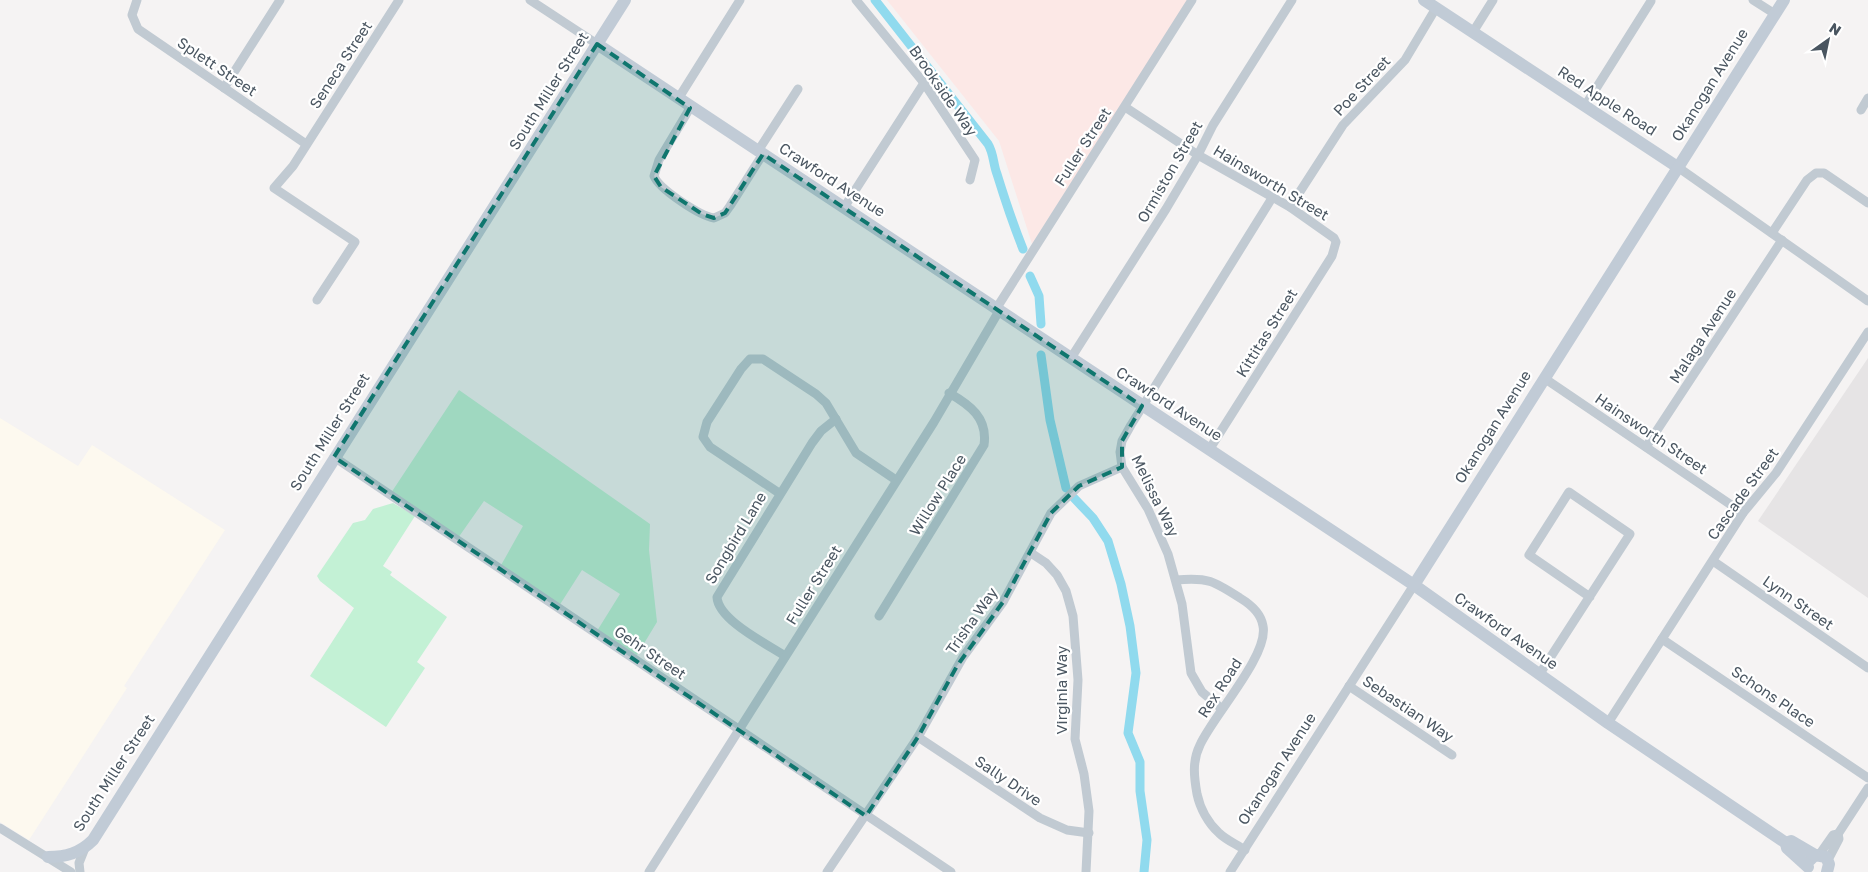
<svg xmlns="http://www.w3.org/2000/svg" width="1868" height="872" viewBox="0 0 1868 872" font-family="'Golos Text',sans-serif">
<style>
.commercial{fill:#fdf9ef}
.education{fill:#e6e4e5}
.medical{fill:#fce8e6}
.green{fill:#c3f1d5}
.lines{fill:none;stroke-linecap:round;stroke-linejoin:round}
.canal{stroke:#90daee;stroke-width:9}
.street{stroke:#c1cad2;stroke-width:9}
.secondary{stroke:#c1cbd6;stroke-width:12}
.marked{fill:#0f766e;fill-opacity:0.2;stroke:#0f766e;stroke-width:4;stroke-dasharray:10 6;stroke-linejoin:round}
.labels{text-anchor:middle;stroke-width:4.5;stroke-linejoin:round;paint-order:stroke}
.street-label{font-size:15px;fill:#4a5661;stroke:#fff}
</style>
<rect width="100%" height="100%" fill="#f5f3f3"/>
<path class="commercial" d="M0,418L78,466L92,445L225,530L124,686L127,688L29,840L0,822Z"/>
<path class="education" d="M1868,358V598L1758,521Z"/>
<path class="medical" d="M887,0H1188L1032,244L999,141Z"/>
<g class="green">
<path d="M459,390L650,524L649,550L657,622L637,655L597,631L620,594L582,570L559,606L500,567L523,526L484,501L458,538L391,493Z"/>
<path d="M393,503L415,516L383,566L392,572L390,575L447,617L417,662L425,668L386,727L310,676L354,608L320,581L317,576L353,523L365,520L373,509Z"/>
</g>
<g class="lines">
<g class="canal">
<path d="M875,0L988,144C994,154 993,164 997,174C1005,200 1013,224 1023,249"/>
<path d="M1030,276L1039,296L1041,324"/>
<path d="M1041,355L1050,420L1066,488"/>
<path d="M1074,498L1093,518L1108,541L1121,584L1130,626L1136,673L1128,733L1140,762V791L1147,840L1144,872"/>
</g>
<g class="street">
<path d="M137,0L132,15L138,29L306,144"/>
<path d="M530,0L597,44"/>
<path d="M856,0L924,83L975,160L970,180"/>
<path d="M1753,0L1775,14"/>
<path d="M1473,32L1493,0"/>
<path d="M224,88L280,0"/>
<path d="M678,99L740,0"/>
<path d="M1585,106L1651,1"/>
<path d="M1125,107L1198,155L1290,207L1334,238L1336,242L1332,256L1209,450"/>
<path d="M690,108L659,160L654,176C659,189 700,216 714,218L725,213L730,206L763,154"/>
<path d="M1861,110L1868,98"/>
<path d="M758,151L798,89"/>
<path d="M1679,168L1868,301"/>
<path d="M845,206L924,83"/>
<path d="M1290,207L1343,125L1405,60L1436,8"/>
<path d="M1772,233L1807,180L1816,173H1824L1868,203"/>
<path d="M317,300L355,242L274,188L293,166L399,0"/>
<path d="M996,309L1192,0"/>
<path d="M1071,358L1166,209L1198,155L1213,125L1292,0"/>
<path d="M1544,378L1743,513"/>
<path d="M1646,447L1782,240"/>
<path d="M334,457L951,872"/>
<path d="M779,493L710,447L703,437L707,422L741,369L750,359H763L816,394L826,403L856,453L896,480"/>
<path d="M1031,553L1046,563L1057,575L1066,591L1073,616L1078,680L1075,739L1084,774L1089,811L1086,872"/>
<path d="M1713,561L1868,668"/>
<path d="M1176,580C1208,577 1214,581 1240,598C1250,604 1261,613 1263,626C1269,655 1213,716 1200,745C1192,761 1194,777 1197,794C1200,808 1208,823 1219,833C1226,840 1236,844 1245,850"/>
<path d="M879,616L984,445C988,418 970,405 949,393"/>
<path d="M1662,639L1868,778"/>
<path d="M785,656C767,644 718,620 717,597L812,443L821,431L836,419"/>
<path d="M1539,675L1630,534L1569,492L1529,555L1590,597"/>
<path d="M1349,686L1452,755"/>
<path d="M1222,709L1202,692L1191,673L1182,604L1168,554L1148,509L1122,467L1120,452L1122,441L1131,425L1272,198"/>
<path d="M1608,723L1743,513L1776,473L1868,332"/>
<path d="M918,737L1040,818L1067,830L1089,833"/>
<path d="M0,828L71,872"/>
<path d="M1838,834L1868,788"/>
<path d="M1819,855L1833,835L1838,834L1839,839L1828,860"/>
<path d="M80,872L79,863L85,848"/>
<path d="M649,872L934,422L999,311"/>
<path d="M827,872L918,737L963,657L1003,602L1051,513L1079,486L1122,467"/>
<path d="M1230,872L1414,585"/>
</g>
<g class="secondary">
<path d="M1424,0L1679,168"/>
<path d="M597,44L1414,585L1608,723L1786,843"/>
<path d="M1414,585L1784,0"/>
<path d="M48,857C66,857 80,853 93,840L625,0"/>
<path d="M1810,860L1815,855L1826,857L1829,864L1827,872"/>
<path d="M1808,867L1787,848L1786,843L1791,841L1815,855"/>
</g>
</g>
<path class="marked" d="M597,44L690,108L654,176L661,187L702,214L714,218L725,213L763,154L1142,406L1122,441V467L1079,486L1051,513L1003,602L957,666L918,737L866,816L334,457Z"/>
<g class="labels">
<g class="street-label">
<text transform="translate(341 65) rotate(-57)" y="5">Seneca Street</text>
<text transform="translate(217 67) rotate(34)" y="5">Splett Street</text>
<text transform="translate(1710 85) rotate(-58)" y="5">Okanogan Avenue</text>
<text transform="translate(1362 86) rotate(-47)" y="5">Poe Street</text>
<text transform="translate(549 91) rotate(-58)" y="5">South Miller Street</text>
<text transform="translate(943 91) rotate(55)" y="5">Brookside Way</text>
<text transform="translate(1607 101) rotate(33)" y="5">Red Apple Road</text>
<text transform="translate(1083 147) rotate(-57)" y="5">Fuller Street</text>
<text transform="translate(1170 172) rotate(-60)" y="5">Ormiston Street</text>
<text transform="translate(832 180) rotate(33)" y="5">Crawford Avenue</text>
<text transform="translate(1271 183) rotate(31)" y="5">Hainsworth Street</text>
<text transform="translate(1267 333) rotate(-58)" y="5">Kittitas Street</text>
<text transform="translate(1703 336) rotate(-57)" y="5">Malaga Avenue</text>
<text transform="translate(1169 404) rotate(33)" y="5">Crawford Avenue</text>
<text transform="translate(1493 427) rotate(-58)" y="5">Okanogan Avenue</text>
<text transform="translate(330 432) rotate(-58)" y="5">South Miller Street</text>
<text transform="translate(1651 434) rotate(34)" y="5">Hainsworth Street</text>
<text transform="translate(1743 494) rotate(-54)" y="5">Cascade Street</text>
<text transform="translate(938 495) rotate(-58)" y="5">Willow Place</text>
<text transform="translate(1155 496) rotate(64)" y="5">Melissa Way</text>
<text transform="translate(736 538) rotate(-59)" y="5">Songbird Lane</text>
<text transform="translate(814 585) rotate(-58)" y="5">Fuller Street</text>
<text transform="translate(1798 603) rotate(35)" y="5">Lynn Street</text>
<text transform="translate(972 621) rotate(-55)" y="5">Trisha Way</text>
<text transform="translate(1506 631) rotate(35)" y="5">Crawford Avenue</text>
<text transform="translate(650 653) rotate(34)" y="5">Gehr Street</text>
<text transform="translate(1220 688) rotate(-57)" y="5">Rex Road</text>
<text transform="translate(1062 690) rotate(-90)" y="5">Virginia Way</text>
<text transform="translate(1773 697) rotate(34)" y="5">Schons Place</text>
<text transform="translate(1408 709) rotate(34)" y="5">Sebastian Way</text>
<text transform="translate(1277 769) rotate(-57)" y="5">Okanogan Avenue</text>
<text transform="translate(114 773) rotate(-57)" y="5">South Miller Street</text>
<text transform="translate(1008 781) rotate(34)" y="5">Sally Drive</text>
</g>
</g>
<g transform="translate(1828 40) rotate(33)" stroke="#ffffff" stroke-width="4" paint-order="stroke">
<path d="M0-4L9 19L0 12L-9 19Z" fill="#4a5661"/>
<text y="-8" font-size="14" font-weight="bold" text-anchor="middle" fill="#4a5661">N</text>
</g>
</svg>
